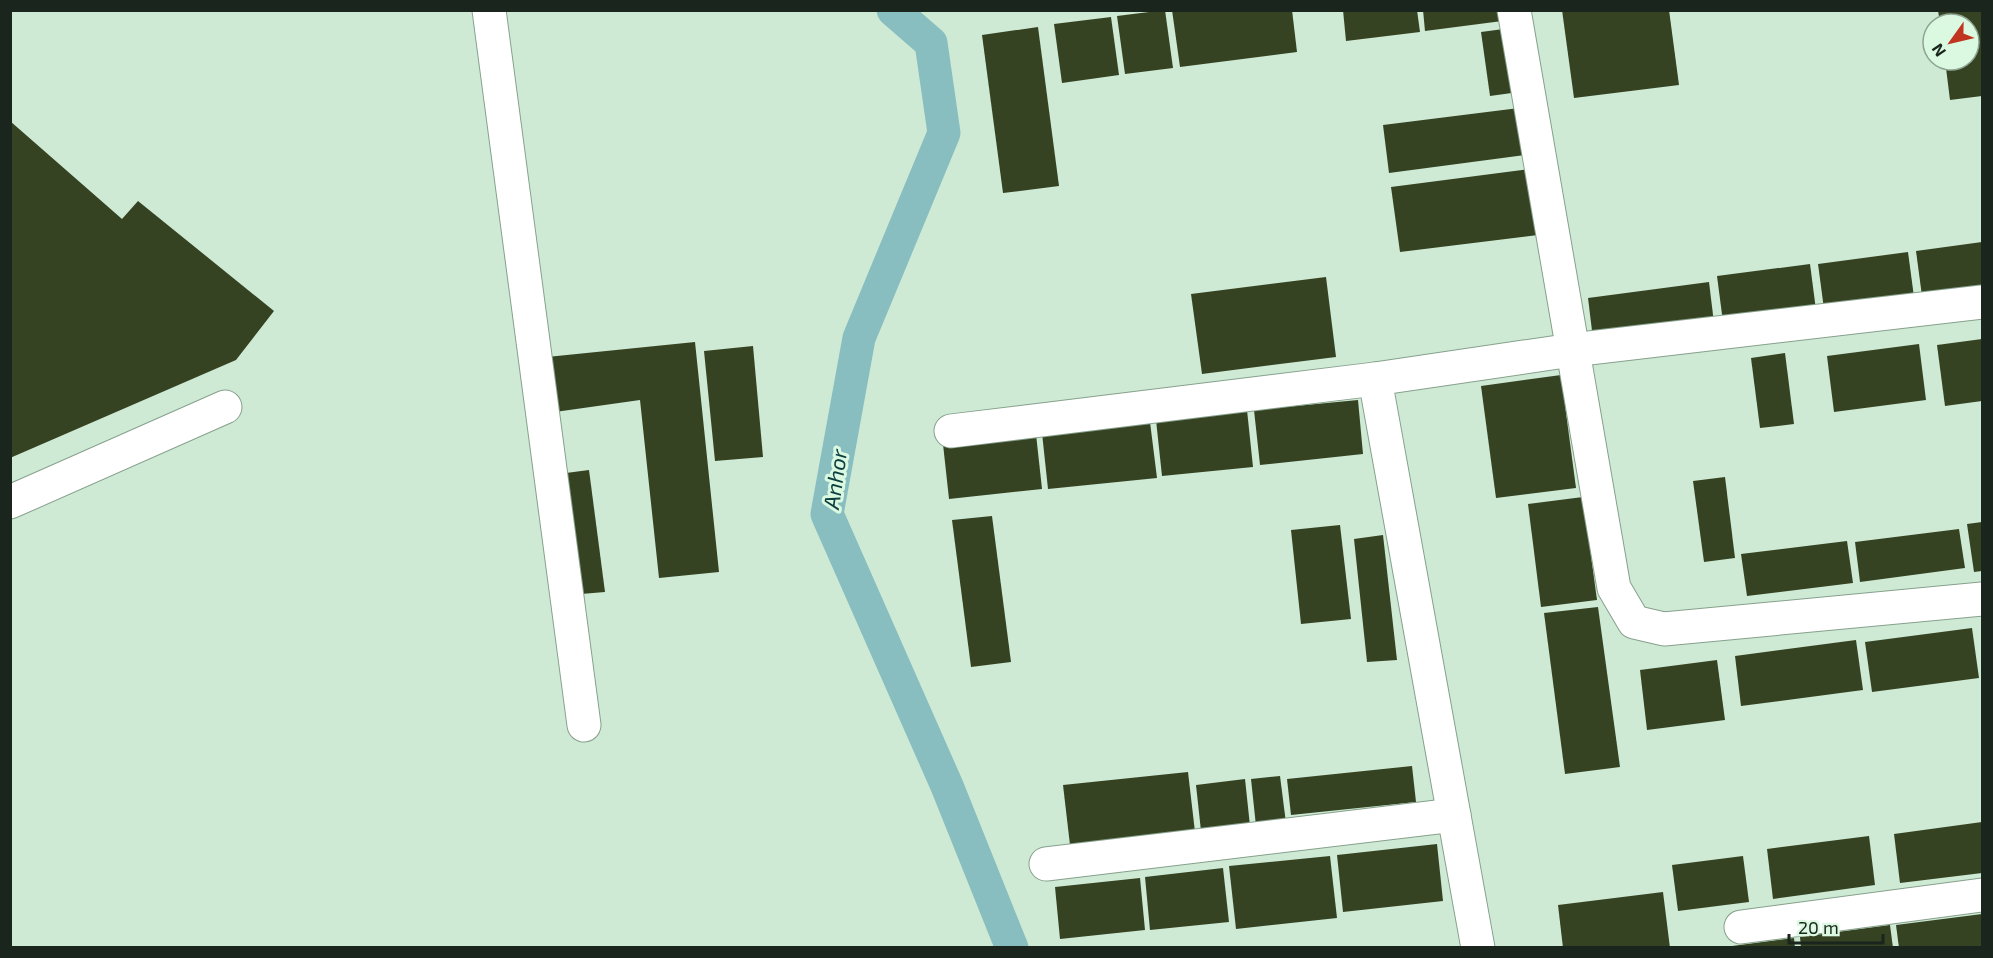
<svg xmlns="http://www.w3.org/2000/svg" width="1993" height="958" viewBox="0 0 1993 958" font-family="'Exo 2',sans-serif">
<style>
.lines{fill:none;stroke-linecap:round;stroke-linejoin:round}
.canal{stroke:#89bec0;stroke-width:33}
.building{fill:#364323}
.minor-casing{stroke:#86a08c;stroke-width:35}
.minor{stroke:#fff;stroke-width:33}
.labels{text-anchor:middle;stroke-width:6;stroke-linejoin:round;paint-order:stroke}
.water-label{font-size:22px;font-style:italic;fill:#0e4042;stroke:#dbf8e1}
</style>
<rect width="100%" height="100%" fill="#ceead4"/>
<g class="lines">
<path class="canal" d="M893,10L931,43L944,133L859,338L827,514L947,786L1012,948"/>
</g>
<g class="building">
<path d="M1165,10L1173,68L1125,74L1117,16Z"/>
<path d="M1172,10H1292L1297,52L1180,67Z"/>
<path d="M1343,10H1417L1420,32L1346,41Z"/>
<path d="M1423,10H1509L1510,20L1425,31Z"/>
<path d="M1562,10H1669L1679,85L1574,98Z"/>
<path d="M1938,10H1982V96L1950,100L1945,60H1969V24H1940Z"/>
<path d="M1111,17L1119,75L1062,83L1054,24Z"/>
<path d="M1038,27L1059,186L1003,193L982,35Z"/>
<path d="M1511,28L1519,92L1490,96L1481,32Z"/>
<path d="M1519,108L1525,155L1389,173L1383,125Z"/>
<path d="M10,121L122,219L138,201L274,311L236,360L10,458Z"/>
<path d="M1529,169L1538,235L1400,252L1391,187Z"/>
<path d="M1982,242V288L1922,296L1916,251Z"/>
<path d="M1908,252L1914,297L1824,309L1818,264Z"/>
<path d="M1810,264L1816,310L1723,322L1717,276Z"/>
<path d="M1326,277L1336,357L1202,374L1191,294Z"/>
<path d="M1709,282L1714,323L1593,339L1588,298Z"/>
<path d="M1982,339V401L1945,406L1937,345Z"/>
<path d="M695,342L719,572L659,578L640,400L555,412L547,357Z"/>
<path d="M1919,344L1926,400L1834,412L1827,356Z"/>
<path d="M753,346L763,457L715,461L704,351Z"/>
<path d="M1785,353L1794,424L1760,428L1751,358Z"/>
<path d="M1561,375L1576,488L1496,498L1481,386Z"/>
<path d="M1358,400L1363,454L1260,465L1254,410Z"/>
<path d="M1247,410L1253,467L1162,476L1156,420Z"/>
<path d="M1150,422L1157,478L1048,489L1042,433Z"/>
<path d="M1036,434L1042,489L949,499L943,444Z"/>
<path d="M589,470L605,592L581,594L566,473Z"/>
<path d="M1725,477L1735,558L1704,562L1693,481Z"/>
<path d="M1583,497L1597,600L1541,607L1528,504Z"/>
<path d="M992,516L1011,662L971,667L952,520Z"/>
<path d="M1982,522V571L1974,572L1967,524Z"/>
<path d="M1340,525L1351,619L1301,624L1291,530Z"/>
<path d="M1959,529L1965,568L1860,582L1855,542Z"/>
<path d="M1383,535L1397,660L1367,662L1354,539Z"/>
<path d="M1847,541L1853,583L1747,596L1741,554Z"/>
<path d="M1598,607L1620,767L1565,774L1544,613Z"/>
<path d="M1972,628L1979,678L1872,692L1865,642Z"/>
<path d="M1856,640L1863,690L1741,706L1735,656Z"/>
<path d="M1717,660L1725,720L1647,730L1640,670Z"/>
<path d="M1412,766L1416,802L1291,815L1287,779Z"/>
<path d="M1188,772L1195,832L1070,845L1063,785Z"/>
<path d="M1280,776L1286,823L1256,826L1251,779Z"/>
<path d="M1245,779L1250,826L1201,831L1196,785Z"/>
<path d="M1982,822V873L1900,883L1894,834Z"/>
<path d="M1869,836L1875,885L1773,899L1767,849Z"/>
<path d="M1437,844L1443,901L1343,912L1337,855Z"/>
<path d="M1330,856L1337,918L1236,929L1229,866Z"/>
<path d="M1743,856L1749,902L1678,911L1672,865Z"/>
<path d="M1223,868L1229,922L1150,930L1145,877Z"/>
<path d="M1140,878L1145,930L1060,939L1055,887Z"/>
<path d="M1663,892L1670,948H1563L1558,905Z"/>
<path d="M1982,914V948H1899L1896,925Z"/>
<path d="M1890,925L1893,948H1801L1800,937Z"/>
<path d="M1794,938L1795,948H1732V946Z"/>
</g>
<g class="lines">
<g class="minor-casing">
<g id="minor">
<path d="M489,10L584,725"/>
<path d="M1514,10L1614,588L1634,622L1664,629L1982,599"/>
<path d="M1375,379L1478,948"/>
<path d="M951,431L1375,379L1572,350L1982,302"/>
<path d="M10,502L225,407"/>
<path d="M1046,864L1454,815"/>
<path d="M1741,927L1982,895"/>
</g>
</g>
<use href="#minor" class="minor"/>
</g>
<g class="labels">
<g class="water-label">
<text transform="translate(835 479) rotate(-82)" y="8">Anhor</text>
</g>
</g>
<rect width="1993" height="958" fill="none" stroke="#1a251d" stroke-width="24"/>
<g transform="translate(1951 42) rotate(236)"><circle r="28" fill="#dbf8e1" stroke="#8ea493" stroke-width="1.5"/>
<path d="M0-4.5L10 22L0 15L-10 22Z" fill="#c03420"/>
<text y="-9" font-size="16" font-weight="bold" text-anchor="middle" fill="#1a251d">N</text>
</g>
<path d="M1789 934v9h94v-9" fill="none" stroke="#1a251d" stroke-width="3"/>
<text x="1798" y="934" font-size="18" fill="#1a251d" stroke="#dbf8e1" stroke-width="4.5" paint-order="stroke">20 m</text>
</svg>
